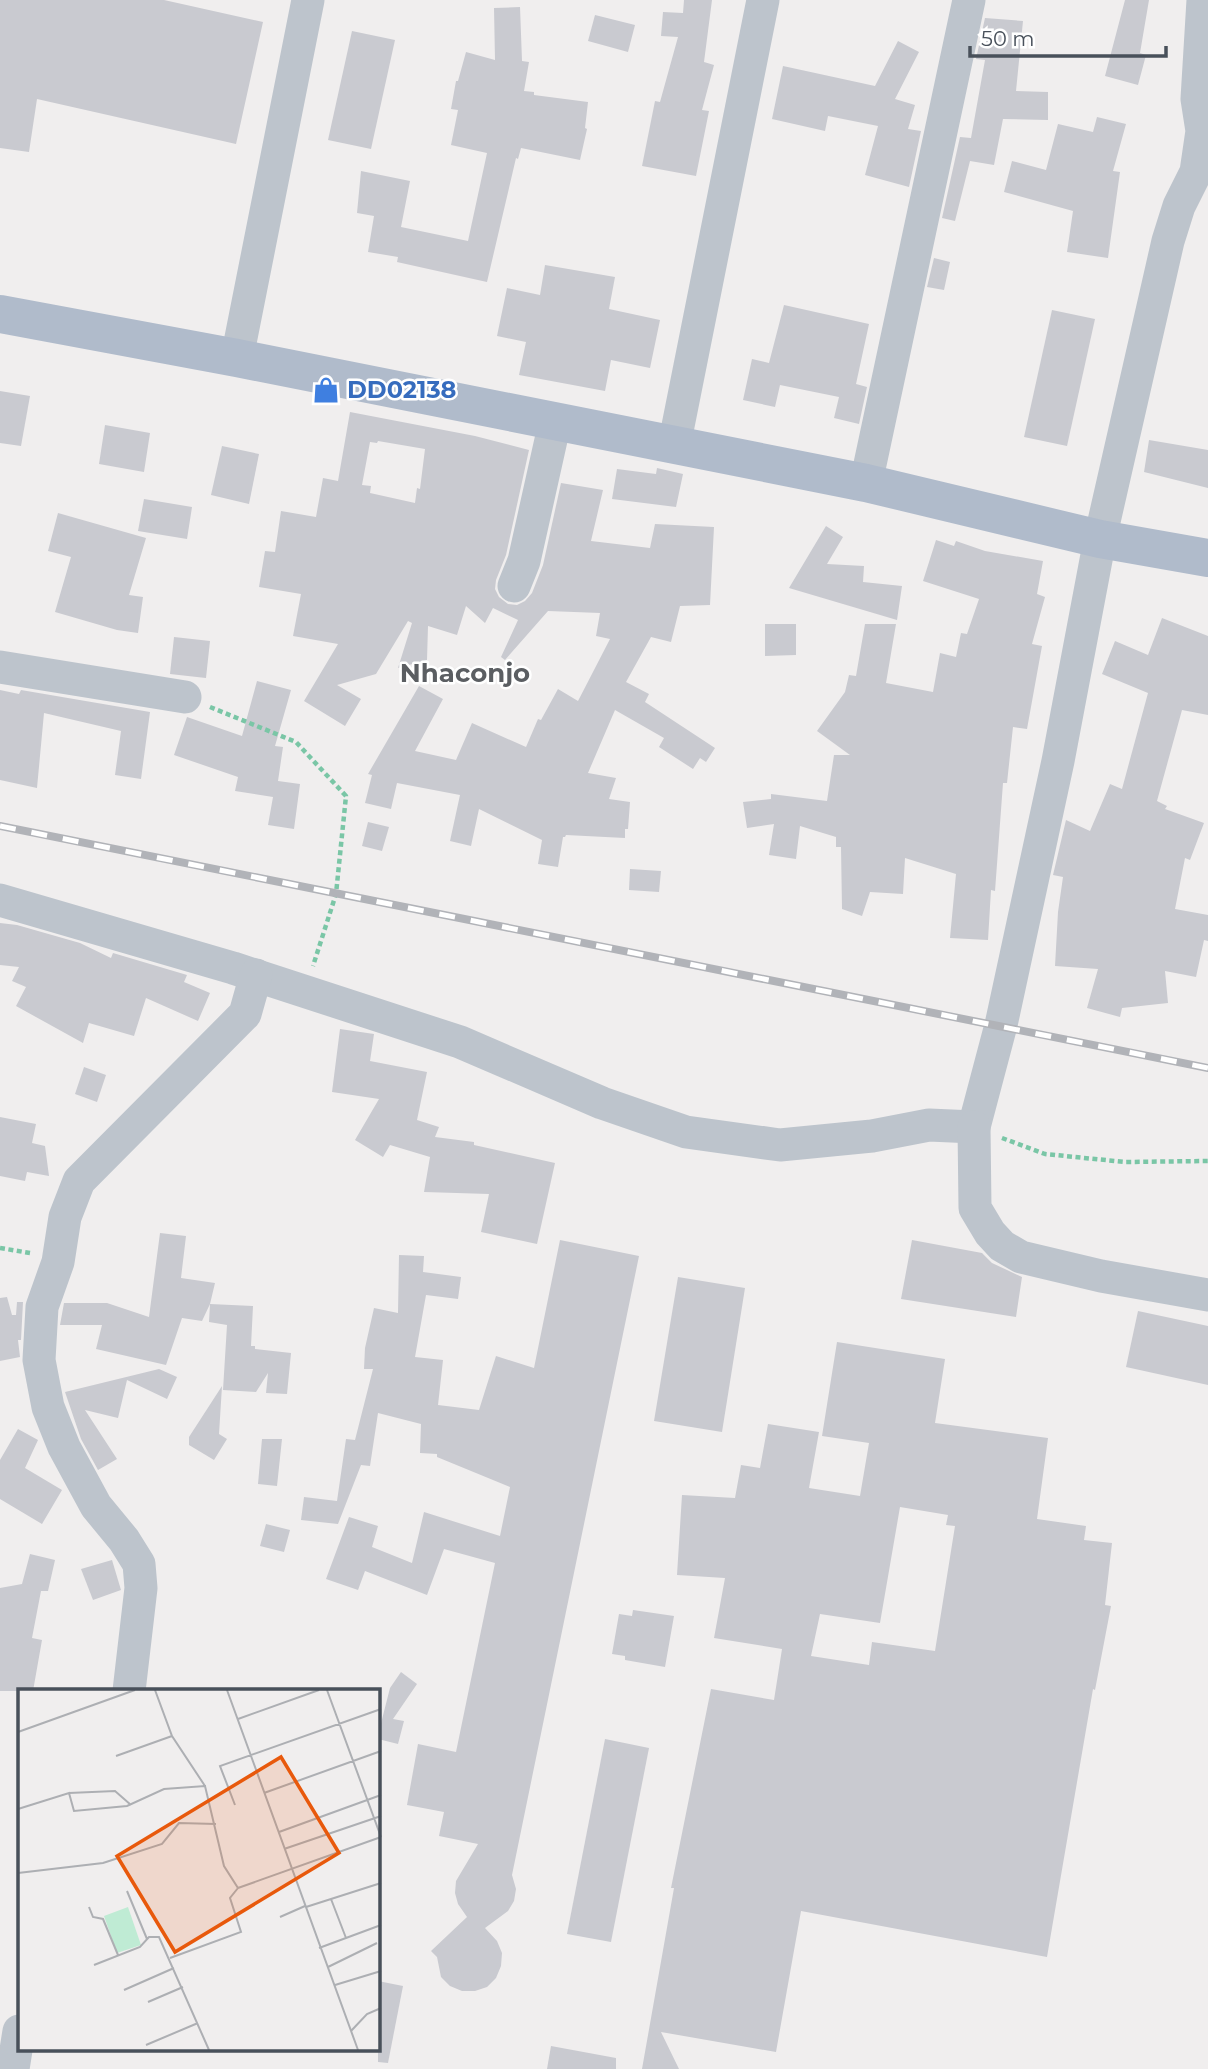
<svg xmlns="http://www.w3.org/2000/svg" width="1208" height="2069" viewBox="0 0 1208 2069" font-family="Montserrat,sans-serif">
<style>
.building{fill:#c9cad0;fill-rule:evenodd}
.lines{fill:none;stroke-linecap:round;stroke-linejoin:round}
.path{stroke:#7ac6a6;stroke-width:4.5;stroke-dasharray:5 3.5;stroke-linecap:butt}
.minor{stroke:#bdc4cc;stroke-width:33}
.major{stroke:#b0bbcb;stroke-width:38}
.rail-casing{stroke:#b1b3b8;stroke-width:8}
.rail{stroke:#fff;stroke-width:5;stroke-dasharray:16;stroke-linecap:butt}
.labels{text-anchor:middle;stroke-width:5;stroke-linejoin:round;paint-order:stroke}
.shop-label{font-size:24px;font-weight:bold;fill:#366cbe;stroke:#fff;text-anchor:start}
.neighbourhood-label{font-size:26px;font-weight:bold;fill:#5b5e62;stroke:#fff}
.inset-road{fill:none;stroke:#adafb3;stroke-width:2}
.view{fill:#e8590c;fill-opacity:0.15;stroke:#e8590c;stroke-width:3.5}
.inset-edge{fill:none;stroke:#48505a;stroke-width:3.5}
</style>
<rect width="100%" height="100%" fill="#f0eeee"/>
<g class="building">
<path d="M0,0H164L263,22L236,144L37,99L29,152L0,148Z"/>
<path d="M684,0H712L704,62L714,65L702,110L709,111L696,176L642,166L655,101L660,102L678,37L661,36L663,12L683,13Z"/>
<path d="M1125,0H1149L1140,53L1146,55L1138,85L1105,76Z"/>
<path d="M520,7L522,61L529,62L524,91L534,92V95L588,102L585,128L587,129L580,160L521,148L518,159L516,158L487,282L397,262L398,257L368,252L374,216L357,213L361,171L410,181L401,227L468,241L487,153L451,145L458,110L451,109L456,81H458L466,52L495,60L494,8Z"/>
<path d="M595,15L635,25L628,52L588,41Z"/>
<path d="M985,18L1023,21L1016,91L1048,92V120L1003,119L994,165L970,161L955,221L942,218L960,137L971,138L985,60L976,59Z"/>
<path d="M352,31L395,40L371,149L328,140Z"/>
<path d="M898,41L919,52L895,99L915,105L908,129L921,131L909,187L865,175L878,126L828,116L825,131L772,119L783,66L875,86Z"/>
<path d="M1097,117L1126,124L1113,171L1120,172L1108,258L1067,252L1073,211L1004,192L1012,161L1046,170L1058,124L1093,132Z"/>
<path d="M934,258L950,262L944,290L927,287Z"/>
<path d="M545,265L615,277L609,309L660,320L650,368L611,360L605,391L519,375L526,342L497,336L507,288L540,295Z"/>
<path d="M784,305L869,324L856,384L867,387L859,424L834,418L839,397L780,385L775,407L743,400L752,359L769,363Z"/>
<path d="M1052,310L1095,319L1067,446L1024,437Z"/>
<path d="M0,391L30,396L21,446L0,443Z"/>
<path d="M350,412L475,436L529,450L506,555L496,580L495,589L499,597L508,604L517,605L525,601L532,593L543,565L561,483L603,490L591,541L650,548L655,524L714,527L710,605L680,606L671,642L651,637L626,682L649,694L645,702L715,748L706,762L700,758L693,769L659,747L664,738L615,710L588,773L616,778L609,799L630,802L628,829H625V838L566,835L565,837H563L558,867L538,864L542,840L479,809L471,846L450,841L460,795L397,783L391,809L365,803L372,775L368,774L419,686L443,699L415,751L456,760L472,723L526,747L538,719L541,720L558,689L578,701L610,639L596,636L600,613L548,611L505,660L501,657L518,620L493,608L485,623L466,606L457,635L428,626L427,660L398,668L412,623L408,621L376,674L337,685L361,699L345,726L304,701L338,644L293,636L301,594L259,587L265,551L275,552L281,511L316,517L323,478L338,481ZM378,441L425,449L420,489L417,488L415,503L370,493L371,486L362,485L370,442L377,443Z"/>
<path d="M105,425L150,433L144,472L99,464Z"/>
<path d="M1149,440L1208,450V488L1144,472Z"/>
<path d="M222,446L259,454L249,504L211,495Z"/>
<path d="M657,468L683,474L676,507L612,499L617,469L656,474Z"/>
<path d="M144,499L192,507L187,539L138,531Z"/>
<path d="M58,513L146,538L129,595L143,597L138,633L117,630L55,612L71,557L48,551Z"/>
<path d="M826,526L843,537L827,564L864,566L863,582L902,586L897,620L789,588Z"/>
<path d="M936,540L954,546L956,541L985,551L1043,561L1037,594L1045,597L1032,644L1042,646L1027,729L1013,727L1007,783H1003L995,891L991,890L988,940L950,938L956,874L905,858L903,894L870,892L862,916L842,909L841,847H836V837L800,826L796,859L769,855L774,824L747,828L743,802L771,799V794L827,801L834,755H850L817,731L845,692L849,675L856,676L865,624H896L886,683L933,692L940,653L956,657L961,633L967,634L979,599L923,581Z"/>
<path d="M1162,618L1208,636V715L1182,710L1157,801L1167,806L1165,809L1204,823L1190,860L1185,858L1175,909L1208,915V941L1204,940L1196,977L1165,971L1168,1003L1122,1008L1120,1017L1087,1008L1098,969L1055,966L1058,912L1063,877L1053,875L1066,820L1090,831L1110,784L1122,789L1148,693L1102,674L1115,641L1148,655Z"/>
<path d="M765,624H796V655L765,656Z"/>
<path d="M174,637L210,641L206,678L170,674Z"/>
<path d="M257,681L291,690L275,746L283,747L278,781L300,784L294,829L268,825L273,797L235,791L238,777L174,755L187,717L242,736Z"/>
<path d="M0,690L19,694L21,690L150,712L141,779L115,775L121,731L44,713L37,788L0,780Z"/>
<path d="M368,822L389,827L382,851L362,846Z"/>
<path d="M630,869L661,871L659,892L629,890Z"/>
<path d="M0,923L17,925L80,943L111,958L113,953L187,975L184,982L210,993L198,1021L146,998L134,1036L89,1023L83,1043L16,1006L26,987L12,981L19,967L0,965Z"/>
<path d="M340,1029L374,1034L370,1061L427,1072L417,1120L439,1127L435,1137L474,1142V1145L555,1163L537,1244L481,1232L489,1194L424,1192L430,1157L390,1145L383,1157L355,1140L379,1099L332,1092Z"/>
<path d="M84,1067L106,1075L97,1102L75,1094Z"/>
<path d="M0,1117L36,1124L32,1143L45,1146L49,1176L27,1172L25,1181L0,1176Z"/>
<path d="M160,1233L186,1236L181,1278L215,1283L210,1304L253,1306L251,1346H255V1349L291,1353L287,1394L266,1393L268,1373L256,1392L223,1390L227,1325L209,1322L210,1304L202,1321L182,1318L166,1365L96,1349L102,1325H60L64,1303H107L149,1317Z"/>
<path d="M560,1240L639,1256L512,1875L516,1889L514,1901L508,1911L485,1928L497,1941L502,1953L501,1966L496,1978L487,1987L475,1991H462L450,1986L441,1977L437,1957L431,1951L467,1917L458,1904L455,1893L456,1881L478,1844L439,1836L444,1812L407,1805L418,1744L456,1752L495,1563L444,1549L427,1595L365,1571L358,1590L326,1579L349,1517L378,1526L372,1547L412,1563L424,1512L500,1536L510,1487L437,1457V1454L420,1453L421,1424L378,1413L370,1466L361,1465L338,1524L301,1520L304,1497L337,1501L346,1439L355,1440L373,1369H364L365,1348L374,1308L398,1313L399,1255L424,1256L423,1272L461,1277L458,1299L426,1295L415,1357L443,1360L438,1405L479,1410L496,1356L534,1368Z"/>
<path d="M912,1240L982,1253L992,1263L1022,1277L1016,1317L901,1299Z"/>
<path d="M678,1277L745,1288L722,1432L654,1421Z"/>
<path d="M7,1297L12,1315H16L17,1302H23L21,1340H18L20,1357L0,1361V1298Z"/>
<path d="M1138,1311L1208,1326V1385L1126,1367Z"/>
<path d="M837,1342L945,1359L935,1423L1048,1438L1037,1519L1086,1526L1084,1540L1112,1543L1105,1605L1111,1606L1095,1690L1093,1689L1047,1957L801,1911L776,2052L661,2032L679,2069H642L674,1888H671L711,1689L774,1700L782,1649L714,1638L725,1578L677,1575L682,1495L735,1498L741,1465L760,1468L768,1424L819,1432L809,1488L860,1496L869,1443L822,1436ZM900,1507L948,1515L946,1525L955,1526L935,1651L872,1642L869,1665L811,1656L820,1614L880,1623Z"/>
<path d="M159,1369L177,1377L167,1399L127,1380L118,1418L85,1410L117,1459L98,1470L81,1439L65,1392Z"/>
<path d="M222,1386L219,1434L227,1439L214,1460L189,1445V1437Z"/>
<path d="M18,1429L38,1440L25,1468L62,1490L42,1524L0,1499V1460Z"/>
<path d="M262,1439H282L277,1486L258,1484Z"/>
<path d="M266,1524L290,1530L284,1552L260,1546Z"/>
<path d="M30,1554L55,1560L48,1591H41L32,1638L42,1640L33,1691H0V1588L22,1584Z"/>
<path d="M112,1560L121,1590L93,1600L81,1569Z"/>
<path d="M633,1610L674,1616L665,1667L625,1660V1656L612,1654L619,1614L632,1616Z"/>
<path d="M401,1672L417,1684L393,1719L404,1721L398,1744L378,1739V1735L390,1688Z"/>
<path d="M605,1739L649,1748L611,1942L567,1934Z"/>
<path d="M378,1981L403,1986L388,2063L378,2062Z"/>
<path d="M551,2046L616,2058V2069H547Z"/>
</g>
<g class="lines">
<g class="path">
<path d="M210,707L296,742L346,796L336,894L313,966"/>
<path d="M1002,1138L1045,1154L1125,1162L1208,1161"/>
<path d="M0,1248L30,1253"/>
</g>
<g class="minor">
<path d="M237,358L308,0"/>
<path d="M674,446L763,0"/>
<path d="M866,483L969,0"/>
<path d="M514,586L524,561L555,422"/>
<path d="M0,667L185,697"/>
<path d="M0,900L233,968L460,1042L602,1103L686,1132L780,1145L872,1136L929,1125L974,1127L1001,1025L1058,761L1100,539L1168,241L1179,206L1196,172L1202,131L1197,99L1203,0"/>
<path d="M974,1127L975,1208L990,1233L1002,1246L1021,1257L1101,1276L1208,1295"/>
<path d="M129,1691L141,1588L139,1564L124,1540L96,1506L64,1447L48,1407L39,1360L42,1307L58,1262L65,1217L79,1181L245,1014L256,975"/>
<path d="M13,2069L19,2031"/>
</g>
<path class="major" d="M0,314L237,358L866,483L1100,539L1208,558"/>
<g class="rail-casing">
<path id="rail" d="M0,826L1208,1068"/>
</g>
<use href="#rail" class="rail"/>
</g>
<defs>
<g id="shop-bare" transform="scale(2.1)"><path d="M-5-2.5h2.3a2.7 3.5 0 0 1 5.4 0H5L5.5 6h-11ZM-1.5-2.5h3a1.5 2.3 0 0 0-3 0Z" fill="#3f7fe0" stroke="#fff" stroke-width="2.5" paint-order="stroke"/></g>
</defs>
<g fill-rule="evenodd">
<use href="#shop-bare" x="326" y="390"/>
</g>
<g class="labels">
<g class="shop-label">
<text x="347" y="398">DD02138</text>
</g>
<g class="neighbourhood-label">
<text x="465" y="682">Nhaconjo</text>
</g>
</g>
<g transform="translate(18 1689)">
<rect width="362" height="362" fill="#f0eeee"/>
<path d="M110,218L123,256L99,264L86,227Z" fill="#bfebd4"/>
<path class="inset-road" d="M137,1L154,47L187,97M209,1L340,361M309,1L363,148M220,30L301,1M0,43L117,1M98,67L154,47M51,104L97,102L113,116M246,104L363,62M217,116L202,77L363,20M0,120L51,104L56,122L109,117L146,100L187,97L206,177L220,199L363,148M261,143L363,106M266,160L363,127M0,184L85,174L144,155L161,134L198,135M109,202L129,250M313,210L328,249M71,218L75,228L85,230L100,266M288,218L363,194M262,228L287,217M301,259L363,236M152,269L223,243L212,209L220,199M76,276L122,258L131,248H141L191,361M310,278L359,254M317,296L363,282M106,301L156,279M130,313L165,298M333,342L349,325L363,319M128,356L180,334"/>
<path class="view" d="M263,68L321,164L157,263L99,167Z"/>
<rect width="362" height="362" class="inset-edge"/>
</g>
<path d="M970 46v10h196v-10" fill="none" stroke="#48505a" stroke-width="3.5"/>
<text x="981" y="46" font-size="21" fill="#48505a" stroke="#ffffff" stroke-width="5" paint-order="stroke">50 m</text>
</svg>
